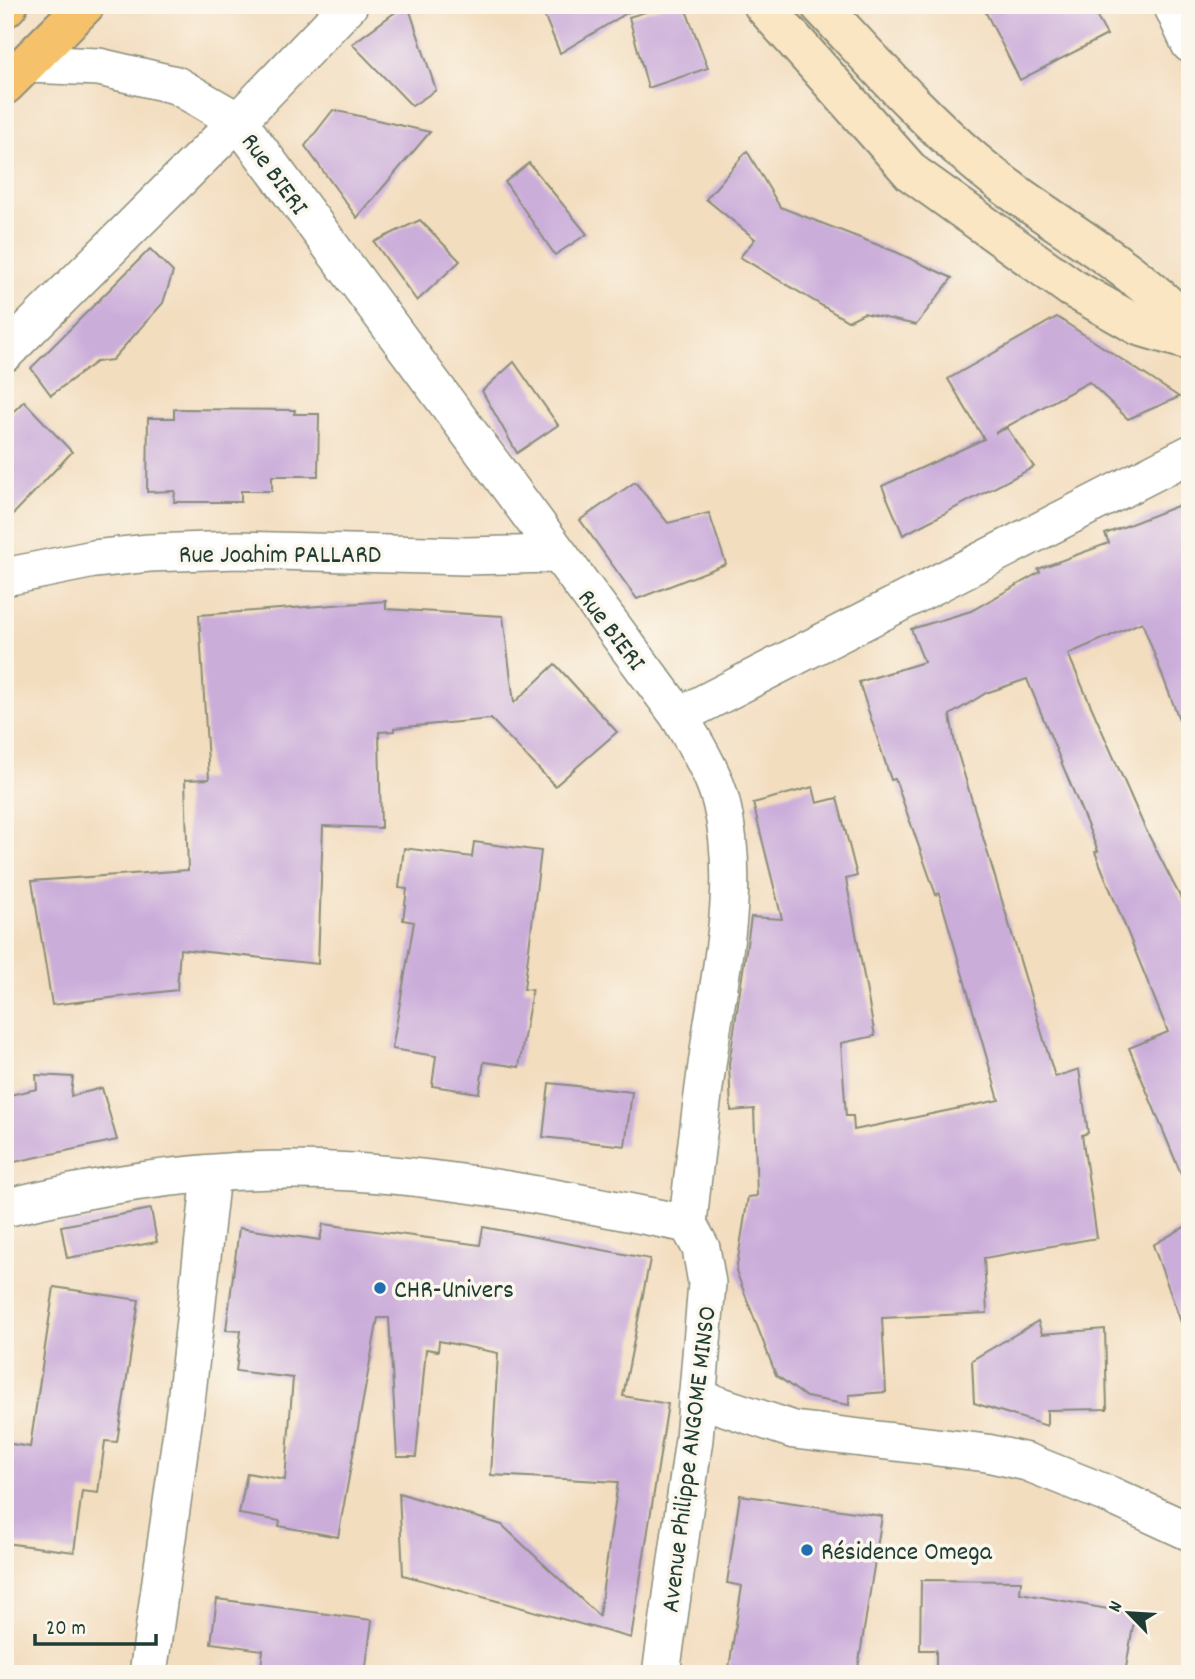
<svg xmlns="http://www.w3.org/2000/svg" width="1195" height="1679" viewBox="0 0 1195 1679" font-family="Dekko,sans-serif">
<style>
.building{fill:#cbadda}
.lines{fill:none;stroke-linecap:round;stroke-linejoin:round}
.minor-casing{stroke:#898d7a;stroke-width:40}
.secondary-casing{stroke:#898d7a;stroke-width:42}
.trunk-casing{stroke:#898d7a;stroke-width:42}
.minor{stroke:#fff;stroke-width:37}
.secondary{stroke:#fbe6c4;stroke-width:38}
.trunk{stroke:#f5c16b;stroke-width:38}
.poi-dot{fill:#1f6fb2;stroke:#fbf7ec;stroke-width:2.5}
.labels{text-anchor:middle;stroke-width:7;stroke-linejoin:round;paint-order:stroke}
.street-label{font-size:26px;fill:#1f3d34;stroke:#fbf7ec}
.poi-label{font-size:26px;fill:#1f3d34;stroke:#fbf7ec;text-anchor:start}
</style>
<rect width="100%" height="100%" fill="#fbf7ec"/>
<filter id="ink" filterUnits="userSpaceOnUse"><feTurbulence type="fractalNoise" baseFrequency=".0143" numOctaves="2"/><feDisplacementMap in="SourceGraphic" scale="14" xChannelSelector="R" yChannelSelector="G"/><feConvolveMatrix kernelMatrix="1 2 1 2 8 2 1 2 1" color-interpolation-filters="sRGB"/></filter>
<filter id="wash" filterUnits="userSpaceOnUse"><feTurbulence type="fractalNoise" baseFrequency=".00686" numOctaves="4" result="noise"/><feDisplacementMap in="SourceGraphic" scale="28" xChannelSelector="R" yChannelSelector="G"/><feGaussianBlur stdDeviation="1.57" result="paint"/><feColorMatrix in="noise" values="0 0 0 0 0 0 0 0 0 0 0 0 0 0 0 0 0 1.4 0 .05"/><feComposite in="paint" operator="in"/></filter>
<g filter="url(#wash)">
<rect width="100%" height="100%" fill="#f3ddbf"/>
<g id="blocks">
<g class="building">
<path d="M405,5H408L436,90L412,106L352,44Z"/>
<path d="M540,5H640L560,53Z"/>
<path d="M668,5H684L708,68L648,88L629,17Z"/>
<path d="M982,5H1090L1107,35L1020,80Z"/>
<path d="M333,110L430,132L357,218L305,146Z"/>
<path d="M747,151L780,207L896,252L952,278L916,325L864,313L848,321L740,257L755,239L706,199Z"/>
<path d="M529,163L587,234L555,255L505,182Z"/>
<path d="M420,220L460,261L417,301L374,242Z"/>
<path d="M150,249L173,272L163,303L112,360L96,362L51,395L31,368Z"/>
<path d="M1057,317L1179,397L1128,419L1089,382L995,433L1007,428L1034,467L903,535L882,486L984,439L948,379Z"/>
<path d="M514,362L558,425L517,453L482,391Z"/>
<path d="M24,401L72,452L5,523V420Z"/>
<path d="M174,409L295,410L294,414H319L318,476H272V491H241V502H174L175,491L147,492L148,418H174Z"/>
<path d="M635,482L668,523L709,513L726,564L637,599L580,520Z"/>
<path d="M1190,501V739L1187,740L1142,622L1068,654L1144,826L1190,916V1196L1129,1048L1168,1032L1095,852L1098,851L1027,679L986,693L950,715L955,744L1055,1077L1079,1069L1088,1133L1082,1135L1097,1238L984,1258L987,1313L882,1318L886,1392L849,1395V1405L806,1397L776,1375L736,1271L748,1197L757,1196L754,1109L731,1111L729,1064L751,917L782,919L753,803L813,787L817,803L837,798L857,876L846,879L875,1036L841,1043L846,1116H853L854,1130L999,1100L939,893L936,895L895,779L891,780L859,682L924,662L911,629L971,611L1040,572L1038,569L1109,543L1105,534Z"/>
<path d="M386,601V609L503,616L514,703L555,664L617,732L555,786L491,719L394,728V731L379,732L381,828L323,826L318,964L180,949L177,990L52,1005L32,881L188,870L185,780L209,779L199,615Z"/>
<path d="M474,842L541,851L524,989L532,990L519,1067L484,1062L479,1093L432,1086L436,1056L392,1049L414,922L403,920L407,889L399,888L404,848L472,857Z"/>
<path d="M36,1075L73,1077L71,1096L102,1088L117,1140L5,1164V1096L37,1089Z"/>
<path d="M549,1083L632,1092L625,1146L543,1137Z"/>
<path d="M151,1209L157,1242L67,1258L61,1226Z"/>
<path d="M323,1224L480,1245L483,1227L650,1259L623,1396L668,1404L631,1638L403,1575L399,1493L502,1525L599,1616L618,1482L491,1475L498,1353L439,1341L438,1351L426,1349L416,1457H397L389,1318H378L338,1537L279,1526L280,1521L239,1514L247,1473L285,1480L293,1378L236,1371L241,1331L226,1330L239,1228L320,1240Z"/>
<path d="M1190,1224V1335L1186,1336L1153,1245Z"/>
<path d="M54,1287L139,1300L117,1442L105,1441L98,1493L82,1491L74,1552L5,1543V1443L30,1447Z"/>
<path d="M1038,1321L1042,1334L1105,1329L1107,1409L1047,1410V1426L974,1403L972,1360Z"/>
<path d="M740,1495L882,1516L857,1674H728L742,1586L727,1583Z"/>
<path d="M921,1580L1021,1581L1020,1593L1135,1614L1125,1674H936V1650H920Z"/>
<path d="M217,1599L372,1620L365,1674H260L263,1650L211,1643Z"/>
</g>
</g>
</g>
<g filter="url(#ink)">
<use href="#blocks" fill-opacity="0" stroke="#898d7a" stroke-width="2"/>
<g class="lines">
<g class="minor-casing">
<g id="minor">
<path d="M1172,5L1190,44"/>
<path d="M27,64L99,67L176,85L238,121L679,716C695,744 713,771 721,802C740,877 724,954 712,1029C703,1094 694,1158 688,1224"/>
<path d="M5,353L238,121L349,5"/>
<path d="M5,577L94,559L149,553L238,550L466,556L556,554"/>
<path d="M679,716L1190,454"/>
<path d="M5,1208C117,1180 238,1164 353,1172C467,1179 577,1202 688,1224L701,1248L707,1283L694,1439L661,1674"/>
<path d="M697,1398L794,1430L987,1453L1027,1462L1112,1496L1190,1532"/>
<path d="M148,1674L186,1402L211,1175"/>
</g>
</g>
<g class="secondary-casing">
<g id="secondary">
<path d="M763,5L912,173L1072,288L1139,326L1190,341"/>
<path d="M820,5C870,58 919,114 974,161C1044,221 1128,259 1190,328"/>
</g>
</g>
<g class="trunk-casing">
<g id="trunk">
<path d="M5,8L8,5"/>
<path d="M5,85L85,5"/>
</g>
</g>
<use href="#minor" class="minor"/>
<use href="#secondary" class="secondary"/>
<use href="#trunk" class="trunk"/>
</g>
</g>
<g class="poi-dot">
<circle cx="380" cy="1288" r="7"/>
<circle cx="807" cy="1550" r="7"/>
</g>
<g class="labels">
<g class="street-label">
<text transform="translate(276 173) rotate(54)" y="9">Rue BIERI</text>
<text x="280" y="562">Rue Joahim PALLARD</text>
<text transform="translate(613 629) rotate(53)" y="9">Rue BIERI</text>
<text transform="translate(687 1459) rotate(-83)" y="9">Avenue Philippe ANGOME MINSO</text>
</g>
<g class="poi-label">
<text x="394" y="1297">CHR-Univers</text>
<text x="821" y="1559">Résidence Omega</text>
</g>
</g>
<rect width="1195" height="1679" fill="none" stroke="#fbf7ec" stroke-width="28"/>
<g transform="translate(1129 1613) rotate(295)" stroke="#fbf7ec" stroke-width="5" paint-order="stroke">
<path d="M0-5L12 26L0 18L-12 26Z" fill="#1f3d34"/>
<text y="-10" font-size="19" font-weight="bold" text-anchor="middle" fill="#1f3d34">N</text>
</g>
<path d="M35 1634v10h121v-10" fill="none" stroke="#1f3d34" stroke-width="3.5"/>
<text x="46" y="1634" font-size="21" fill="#1f3d34" stroke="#fbf7ec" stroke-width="5" paint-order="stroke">20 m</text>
</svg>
